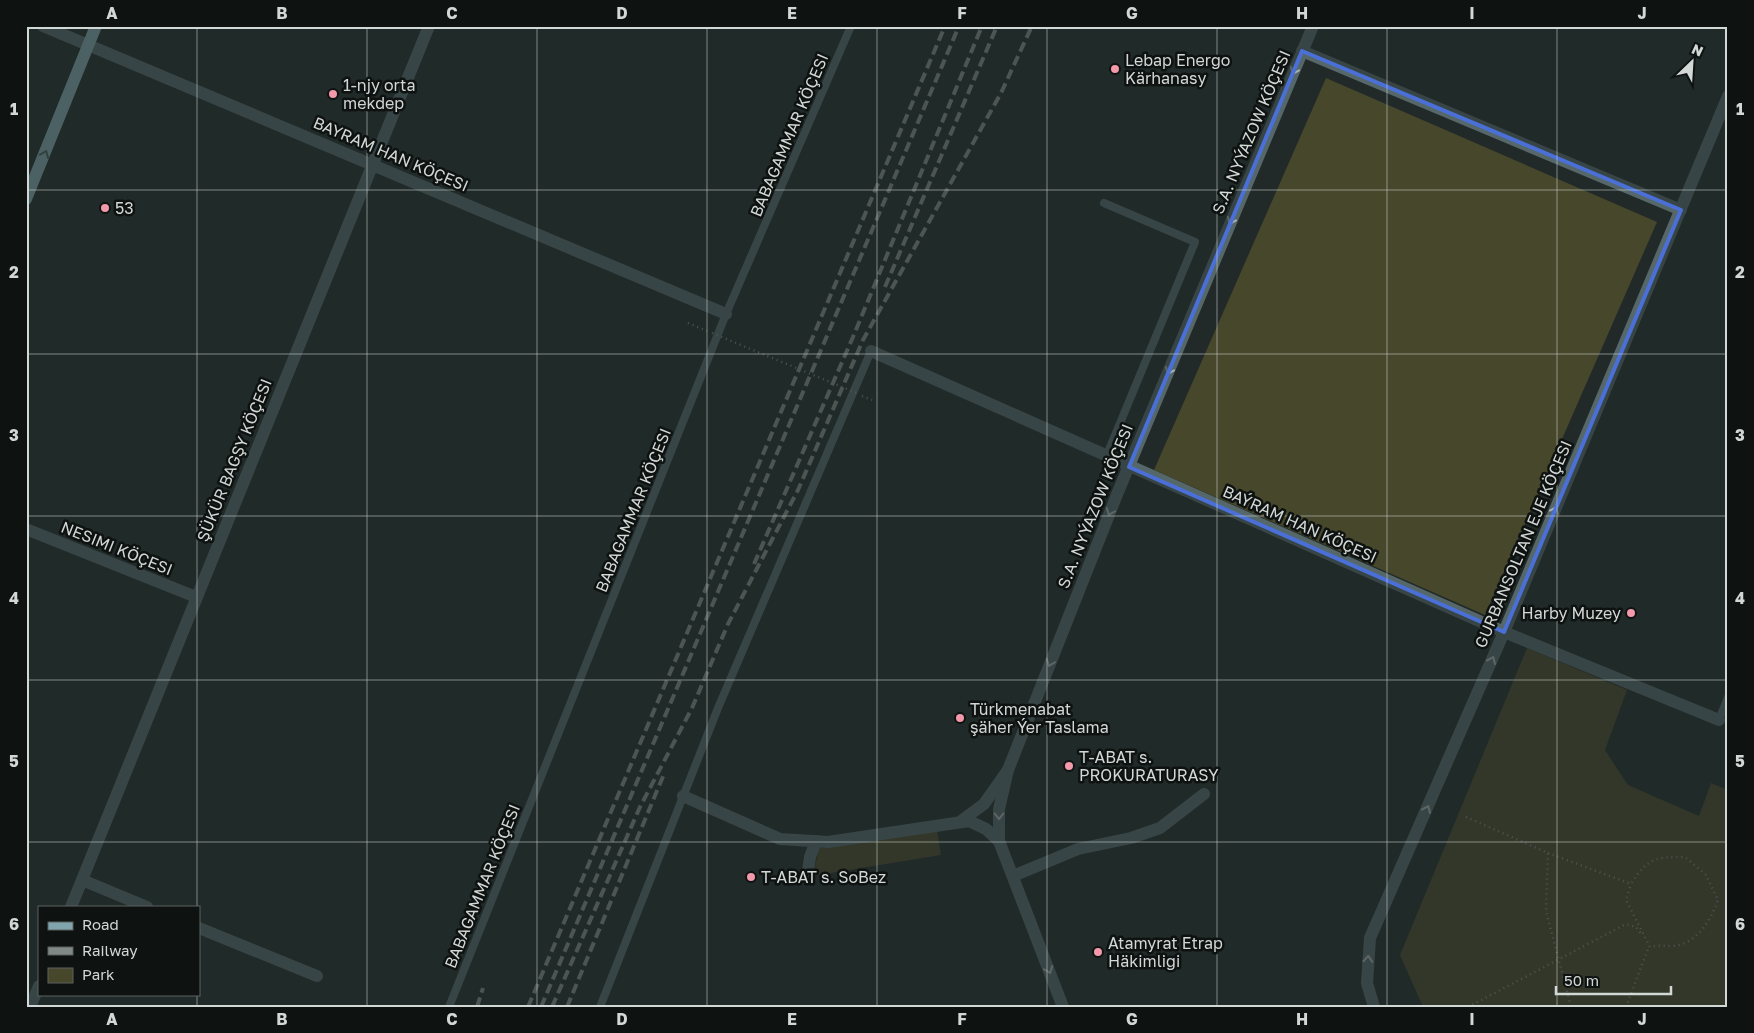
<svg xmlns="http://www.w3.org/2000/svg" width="1754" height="1033" viewBox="0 0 1754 1033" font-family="'Golos Text',sans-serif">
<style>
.green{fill:#47472b}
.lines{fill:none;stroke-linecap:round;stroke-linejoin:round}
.path{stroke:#808785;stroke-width:2.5;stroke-dasharray:1 4;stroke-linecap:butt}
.service{stroke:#56676a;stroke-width:8}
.minor{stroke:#56676a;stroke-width:12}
.tertiary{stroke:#56676a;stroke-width:12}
.primary{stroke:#81a5ac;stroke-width:12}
.rail{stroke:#818987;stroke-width:4;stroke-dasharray:10 5;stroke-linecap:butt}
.path-bridge{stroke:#808785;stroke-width:2.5;stroke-dasharray:1 4;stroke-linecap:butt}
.oneway{stroke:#a7b0b0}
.oneway2{stroke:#485c5e}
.marked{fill:none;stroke:#4a70d8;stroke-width:4;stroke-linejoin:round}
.grid{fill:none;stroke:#d2d8d6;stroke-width:1;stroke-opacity:0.55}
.poi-dot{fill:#f39aaa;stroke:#0e1211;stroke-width:2}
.labels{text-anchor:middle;stroke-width:5;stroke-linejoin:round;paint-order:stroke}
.poi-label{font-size:16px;fill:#d2d8d6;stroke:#0e1211;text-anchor:start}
.street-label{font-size:16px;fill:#d2d8d6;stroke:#0e1211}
.neatline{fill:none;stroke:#d2d8d6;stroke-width:2}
.grid-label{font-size:16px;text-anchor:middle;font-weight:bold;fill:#d2d8d6}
</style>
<rect width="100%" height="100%" fill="#212a28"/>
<g class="green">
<path d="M1326,78L1657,222L1485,615L1154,470Z"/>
<path d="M1527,648L1627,690L1605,750L1628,785L1699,816L1711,783L1728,790V1007H1423L1400,955Z"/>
<path d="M937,830L941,855L813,876L819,848Z"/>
</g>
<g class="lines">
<g class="path">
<path d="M688,323L707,331"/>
<path d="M862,396L872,400"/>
<path d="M1466,817L1548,853L1546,911L1571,1007"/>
<path d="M1548,853L1631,884C1647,858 1656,857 1685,857L1706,875L1718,900C1710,921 1698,943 1673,946C1665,946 1659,945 1650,947L1626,900L1631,884"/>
<path d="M1468,1007L1626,924L1636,927L1642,935"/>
<path d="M1626,1007L1649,946"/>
</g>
<g class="service">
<path d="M1104,203L1195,242L1106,457"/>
<path d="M1719,720L1728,697"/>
<path d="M449,1007L726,314L851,26"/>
<path d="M600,1007L718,708L871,351"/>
</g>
<g class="minor">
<path d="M43,26L726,314"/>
<path d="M1302,51L1681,210"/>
<path d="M871,351L1504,632L1719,720"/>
<path d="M26,529L196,597"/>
<path d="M683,796L780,839L828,842L969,821L986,829L999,841"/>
<path d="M961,821L984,804L1008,770"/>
<path d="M1013,876L1078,849L1131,838L1160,828L1204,794"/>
<path d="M807,878L810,857L816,841"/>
<path d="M82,880L147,907"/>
<path d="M71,907L429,26"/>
<path d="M199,928L317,976"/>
<path d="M30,1007L39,986"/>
</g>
<g class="tertiary">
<path d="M1063,1007L999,841V809L1008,770L1118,492L1313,26"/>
<path d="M1374,1007L1367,983L1370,938L1504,632L1728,96"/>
</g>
<path class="primary" d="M26,199L96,26"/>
<g class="rail">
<path d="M885,287L997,26"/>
<path d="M754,564L853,337L982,26"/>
<path d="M477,1007L483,988"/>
<path d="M528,1007L945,26"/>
<path d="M541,1007L959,26"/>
<path d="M552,1007L640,807L692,708L728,624L798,490L863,340L1001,93L1032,26"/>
<path d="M567,1007L664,774"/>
</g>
<path class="path-bridge" d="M712,333L859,394"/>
</g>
<defs><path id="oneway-chevron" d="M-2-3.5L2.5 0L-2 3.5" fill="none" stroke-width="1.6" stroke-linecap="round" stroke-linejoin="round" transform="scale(1.25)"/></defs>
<g class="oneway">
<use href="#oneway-chevron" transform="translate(1294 71) rotate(113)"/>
<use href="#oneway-chevron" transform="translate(1231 221) rotate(113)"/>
<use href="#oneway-chevron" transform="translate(1169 371) rotate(113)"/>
<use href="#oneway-chevron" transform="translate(1555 510) rotate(-67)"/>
<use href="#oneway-chevron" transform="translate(1110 512) rotate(112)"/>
<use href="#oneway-chevron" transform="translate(1492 660) rotate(-66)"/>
<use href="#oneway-chevron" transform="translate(1050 663) rotate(111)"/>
<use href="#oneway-chevron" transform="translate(1427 809) rotate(-66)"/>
<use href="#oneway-chevron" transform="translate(999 816) rotate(90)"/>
<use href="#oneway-chevron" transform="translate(1368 959) rotate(-86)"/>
<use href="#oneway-chevron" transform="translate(1049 970) rotate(69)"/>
</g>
<use class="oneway2" href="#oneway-chevron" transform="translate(45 154) rotate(-68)"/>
<path d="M0 0H1754V1033H0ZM1302,51L1681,210L1504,632L1129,467Z" fill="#212a28" fill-opacity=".55" fill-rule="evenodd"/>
<path class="marked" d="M1302,51L1681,210L1504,632L1129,467Z"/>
<path class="grid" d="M197,26V907M367,26V1007M537,26V1007M707,26V1007M877,26V1007M1047,26V1007M1217,26V1007M1387,26V1007M1557,26V1007M26,190H1728M26,354H1728M26,516H1728M26,680H1728M26,842H1728M197,994V1007"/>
<g class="poi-dot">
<circle cx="1115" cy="69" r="5"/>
<circle cx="333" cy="94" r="5"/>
<circle cx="105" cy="208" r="5"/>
<circle cx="1631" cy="613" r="5"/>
<circle cx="960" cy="718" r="5"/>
<circle cx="1069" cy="766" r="5"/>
<circle cx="751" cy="877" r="5"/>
<circle cx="1098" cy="952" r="5"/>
</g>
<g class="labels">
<g class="poi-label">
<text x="1125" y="66">Lebap Energo<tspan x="1125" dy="18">Kärhanasy</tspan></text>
<text x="343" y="91">1-njy orta<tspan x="343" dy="18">mekdep</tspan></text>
<text x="115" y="214">53</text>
<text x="1621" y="619" text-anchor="end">Harby Muzey</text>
<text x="970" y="715">Türkmenabat<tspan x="970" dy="18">şäher Ýer Taslama</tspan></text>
<text x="1079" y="763">T-ABAT s.<tspan x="1079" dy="18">PROKURATURASY</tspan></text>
<text x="761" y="883">T-ABAT s. SoBez</text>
<text x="1108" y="949">Atamyrat Etrap<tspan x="1108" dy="18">Häkimligi</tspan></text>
</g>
<g class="street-label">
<text transform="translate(1251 132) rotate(-67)" y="6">S.A. NYÝAZOW KÖÇESI</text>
<text transform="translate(789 135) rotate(-67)" y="6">BABAGAMMAR KÖÇESI</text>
<text transform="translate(391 154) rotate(23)" y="6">BAYRAM HAN KÖÇESI</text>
<text transform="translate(234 460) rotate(-68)" y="6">ŞÜKÜR BAGŞY KÖÇESI</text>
<text transform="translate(1095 506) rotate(-68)" y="6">S.A. NYÝAZOW KÖÇESI</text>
<text transform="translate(633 510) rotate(-68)" y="6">BABAGAMMAR KÖÇESI</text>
<text transform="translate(1300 524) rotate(24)" y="6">BAÝRAM HAN KÖÇESI</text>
<text transform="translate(1523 544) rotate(-67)" y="6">GURBANSOLTAN EJE KÖÇESI</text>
<text transform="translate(117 548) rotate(22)" y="6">NESIMI KÖÇESI</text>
<text transform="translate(482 886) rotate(-68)" y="6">BABAGAMMAR KÖÇESI</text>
</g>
</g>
<rect width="1754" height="1033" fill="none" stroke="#0e1211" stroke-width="55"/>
<rect x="38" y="906" width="162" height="90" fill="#0e1211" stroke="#5c6160"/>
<rect x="48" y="922" width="25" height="8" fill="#81a5ac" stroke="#5c6160"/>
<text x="82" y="930" font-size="15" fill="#d2d8d6">Road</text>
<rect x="48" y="947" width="25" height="8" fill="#818987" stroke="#5c6160"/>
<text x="82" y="956" font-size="15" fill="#d2d8d6">Railway</text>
<rect x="48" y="968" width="25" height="15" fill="#47472b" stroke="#5c6160"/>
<text x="82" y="980" font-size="15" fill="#d2d8d6">Park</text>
<g transform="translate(1692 62) rotate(25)" stroke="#0e1211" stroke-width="4" paint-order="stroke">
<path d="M0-4L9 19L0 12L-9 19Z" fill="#d2d8d6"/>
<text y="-8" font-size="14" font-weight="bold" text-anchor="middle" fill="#d2d8d6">N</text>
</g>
<path d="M1556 986v8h115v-8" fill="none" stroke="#d2d8d6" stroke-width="2.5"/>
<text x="1564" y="986" font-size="15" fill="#d2d8d6" stroke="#0e1211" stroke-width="4" paint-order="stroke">50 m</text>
<rect x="28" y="28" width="1698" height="978" class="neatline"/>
<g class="grid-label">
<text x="112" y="19">A</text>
<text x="282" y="19">B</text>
<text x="452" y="19">C</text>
<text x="622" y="19">D</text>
<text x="792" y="19">E</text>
<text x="962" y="19">F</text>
<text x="1132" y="19">G</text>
<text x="1302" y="19">H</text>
<text x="1472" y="19">I</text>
<text x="1642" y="19">J</text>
<text x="14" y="115">1</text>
<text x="1740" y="115">1</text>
<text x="14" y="278">2</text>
<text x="1740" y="278">2</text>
<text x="14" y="441">3</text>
<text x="1740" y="441">3</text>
<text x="14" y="604">4</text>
<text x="1740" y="604">4</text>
<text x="14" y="767">5</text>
<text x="1740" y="767">5</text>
<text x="14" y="930">6</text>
<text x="1740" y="930">6</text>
<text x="112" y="1025">A</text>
<text x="282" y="1025">B</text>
<text x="452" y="1025">C</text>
<text x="622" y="1025">D</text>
<text x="792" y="1025">E</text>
<text x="962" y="1025">F</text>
<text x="1132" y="1025">G</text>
<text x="1302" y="1025">H</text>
<text x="1472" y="1025">I</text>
<text x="1642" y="1025">J</text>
</g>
</svg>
